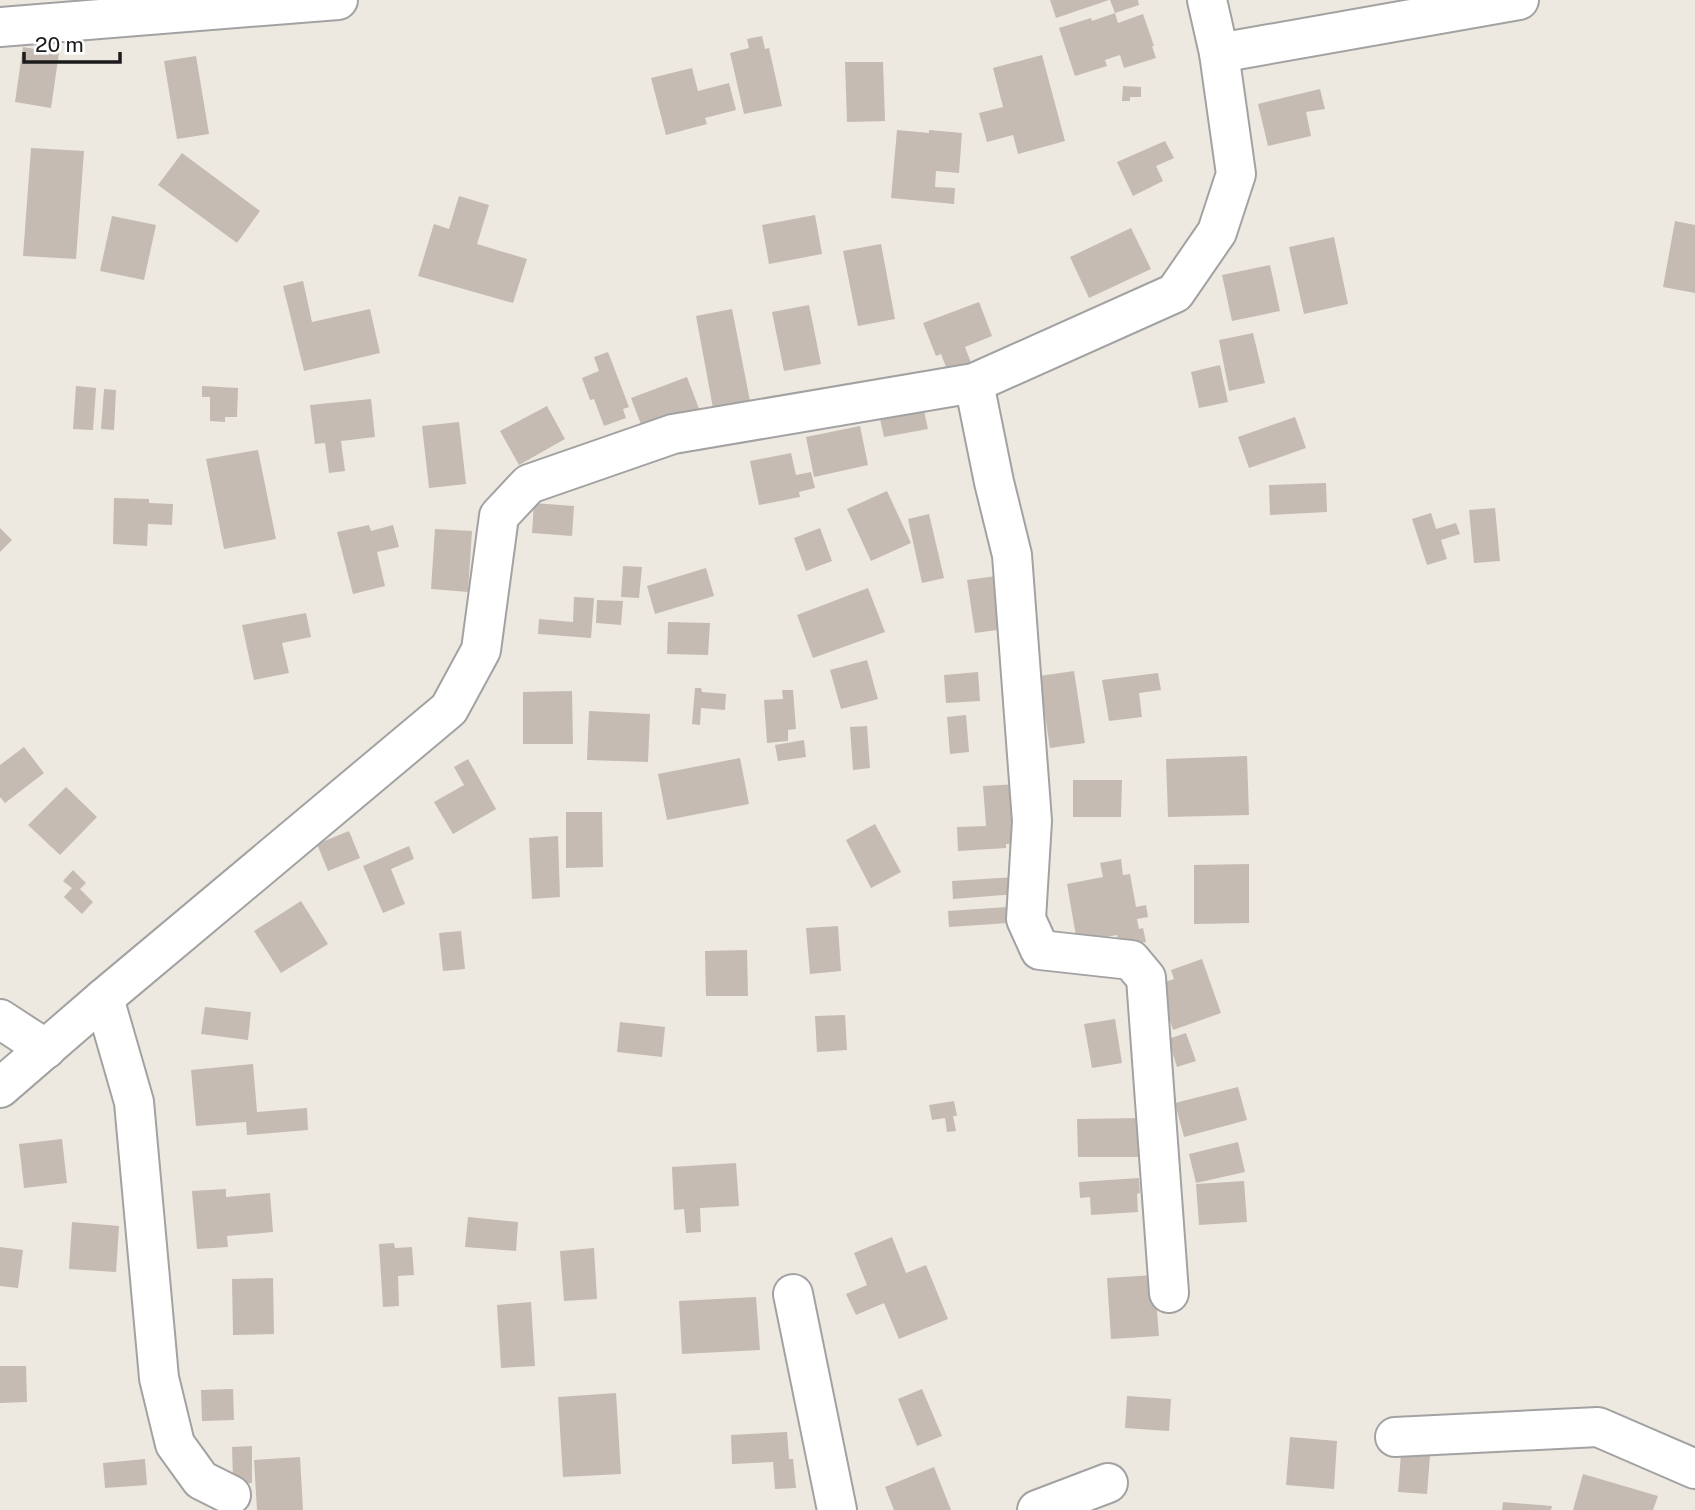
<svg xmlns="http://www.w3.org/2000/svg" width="1695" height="1510" viewBox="0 0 1695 1510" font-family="'Public Sans',sans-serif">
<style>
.building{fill:#c5bbb3}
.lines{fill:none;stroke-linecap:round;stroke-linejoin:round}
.minor-casing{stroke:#a2a2a2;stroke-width:42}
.minor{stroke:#fff;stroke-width:38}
</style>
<rect width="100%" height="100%" fill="#ede9e0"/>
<g class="building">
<path d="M1050,0H1109L1056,18Z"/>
<path d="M1110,0H1138L1139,5L1115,13Z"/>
<path d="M1115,13L1118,23L1143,14L1154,46H1152L1156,58L1124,68L1120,55L1105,60L1107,66L1075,76L1059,28L1091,18L1092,21Z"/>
<path d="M762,36L765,49L769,48L782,106L744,114L730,53L749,48L747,39Z"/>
<path d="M23,47L59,53L51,108L15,102Z"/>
<path d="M1042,55L1065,141L1018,154L1013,135L987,142L979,113L1003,107L993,68Z"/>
<path d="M196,56L209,134L177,139L164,61Z"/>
<path d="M845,62H883L885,121L847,122Z"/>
<path d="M692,68L698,91L729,83L736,110L705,118L707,124L666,135L651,78Z"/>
<path d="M1123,86L1141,87V97H1130V101H1122Z"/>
<path d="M1320,89L1325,109L1306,112L1311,136L1268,146L1258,104Z"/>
<path d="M897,130L929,133V130L962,133L959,173L936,171L935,187L955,188L954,204L891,198Z"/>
<path d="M1165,141L1174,158L1156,166L1163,181L1133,196L1117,162Z"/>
<path d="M31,148L84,151L76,259L23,256Z"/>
<path d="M182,153L260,211L237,243L158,185Z"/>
<path d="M459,196L489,205L477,244L527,259L513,303L418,276L434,224L449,229Z"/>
<path d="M815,215L822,254L769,264L762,225Z"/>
<path d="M112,216L156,225L144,280L100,271Z"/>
<path d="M1675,221L1695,225V293L1663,287Z"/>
<path d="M1131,228L1151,269L1089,298L1070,257Z"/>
<path d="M1334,237L1348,304L1304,314L1289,247Z"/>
<path d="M881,244L895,319L858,326L843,251Z"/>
<path d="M1270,265L1280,311L1232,321L1222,275Z"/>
<path d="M303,281L312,322L370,309L380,353L304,371L283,286Z"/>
<path d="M979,302L992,336L965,347L973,368L950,377L941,354L936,356L923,323Z"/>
<path d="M809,305L821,364L784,371L772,312Z"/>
<path d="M732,309L750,401L713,408L696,316Z"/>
<path d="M1253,333L1265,383L1229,391L1219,340Z"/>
<path d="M608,352L629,407L623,409L626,418L604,426L594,399L590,400L582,378L599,371L594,357Z"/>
<path d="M1220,365L1228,402L1199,408L1191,372Z"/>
<path d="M687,377L701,414L645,435L631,398Z"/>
<path d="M76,386L96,388L93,430L73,429Z"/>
<path d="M202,386L238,388L237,417H225V422L210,421V397H202Z"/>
<path d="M104,389L116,390L114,430L101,429Z"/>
<path d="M371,399L375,437L341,441L345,471L329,473L325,443L315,444L310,405Z"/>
<path d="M547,406L565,439L519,465L500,431Z"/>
<path d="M924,411L928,429L884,437L880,419Z"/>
<path d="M1295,417L1306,448L1249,468L1238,437Z"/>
<path d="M459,422L466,484L429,488L422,426Z"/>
<path d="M860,426L868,465L814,477L806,437Z"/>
<path d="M258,450L276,539L224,549L206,459Z"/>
<path d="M791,453L796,475L811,472L815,488L799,492L800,497L759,505L750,461Z"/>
<path d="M1326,483L1327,512L1270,515L1269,485Z"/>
<path d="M887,491L911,543L871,561L847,509Z"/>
<path d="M114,498L149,499V503L173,504L172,525L148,524L147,546L113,544Z"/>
<path d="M534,503L574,506L572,536L532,533Z"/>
<path d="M1495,508L1500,561L1474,563L1469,510Z"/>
<path d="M1431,513L1436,529L1456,523L1460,534L1441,540L1447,559L1427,565L1412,519Z"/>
<path d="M929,514L944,578L922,583L908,519Z"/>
<path d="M369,525L371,531L393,525L399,547L377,552L385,586L353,594L337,532Z"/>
<path d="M0,528L12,540L0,552Z"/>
<path d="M820,528L832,561L806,571L794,538Z"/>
<path d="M435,529L472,531L468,592L431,589Z"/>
<path d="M623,566L642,567L639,598L621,597Z"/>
<path d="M706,568L714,596L655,614L647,586Z"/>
<path d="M1003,575L1012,628L975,633L967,580Z"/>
<path d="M868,588L885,632L813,658L797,615Z"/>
<path d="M574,597L594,598L591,638L538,634L539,619L573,622Z"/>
<path d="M597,600L623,601L621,625L596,623Z"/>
<path d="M306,613L311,637L282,643L289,673L254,680L242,625Z"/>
<path d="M668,622L710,623L708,655L667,654Z"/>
<path d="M867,660L878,699L841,709L830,670Z"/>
<path d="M1074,671L1085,743L1050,748L1039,676Z"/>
<path d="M978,672L980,701L946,703L944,675Z"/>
<path d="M1158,673L1161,690L1139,693L1142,717L1109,721L1102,680Z"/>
<path d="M695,688H701L702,692L726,694L725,710L701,708L700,725L692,724Z"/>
<path d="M782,690H793L796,729L788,730V741L767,743L764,700L783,699Z"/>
<path d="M572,691L573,744H523V692Z"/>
<path d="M589,711L650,714L648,762L587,760Z"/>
<path d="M966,715L969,752L950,754L947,717Z"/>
<path d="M867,726L870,768L853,770L850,727Z"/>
<path d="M804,740L806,757L778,761L775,745Z"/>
<path d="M24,747L44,773L5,803L0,797V765Z"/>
<path d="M1247,756L1249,815L1168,817L1166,759Z"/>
<path d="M740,758L749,804L667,820L658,774Z"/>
<path d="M468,759L496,809L453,834L434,802L464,785L454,767Z"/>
<path d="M1073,780H1122L1121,817H1073Z"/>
<path d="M1018,784L1023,843L1006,844V848L958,851L957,827L986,826L983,786Z"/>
<path d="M66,787L97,817L60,855L28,825Z"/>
<path d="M566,812H602L603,867L566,868Z"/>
<path d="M875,824L901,872L871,888L846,840Z"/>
<path d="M349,831L360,858L328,871L317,844Z"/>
<path d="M558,836L560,897L532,899L529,838Z"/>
<path d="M409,846L414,859L391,869L405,904L383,913L363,866Z"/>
<path d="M1121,859L1123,875L1130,874L1136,907L1146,905L1148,917L1137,919L1139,929L1143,928L1146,942L1119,947L1117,935L1077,942L1067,884L1103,877L1100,863Z"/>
<path d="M1249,864V923L1194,924V865Z"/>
<path d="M73,870L86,883L80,889L93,902L82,914L64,897L72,888L63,881Z"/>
<path d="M1015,877L1016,894L953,899L952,881Z"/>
<path d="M301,901L328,944L281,973L254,931Z"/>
<path d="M1007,907L1008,923L949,927L948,911Z"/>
<path d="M838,926L841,971L810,974L806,928Z"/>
<path d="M461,931L465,969L443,971L439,933Z"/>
<path d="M747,950L748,996H706L705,951Z"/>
<path d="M1202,959L1221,1013L1173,1030L1158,984L1174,979L1171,970Z"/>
<path d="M205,1007L251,1012L248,1040L201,1034Z"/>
<path d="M845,1015L847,1050L817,1052L815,1016Z"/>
<path d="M1115,1019L1122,1063L1092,1068L1084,1024Z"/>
<path d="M620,1022L665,1027L662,1057L617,1052Z"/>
<path d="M1186,1033L1196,1061L1177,1067L1168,1039Z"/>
<path d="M253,1064L257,1112L307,1108L308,1130L247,1135L246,1122L196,1126L191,1070Z"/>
<path d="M1238,1087L1247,1120L1184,1137L1175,1103Z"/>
<path d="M954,1101L957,1116H953L956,1131L947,1132L945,1118L932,1120L929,1105Z"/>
<path d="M1144,1118V1157H1078L1077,1119Z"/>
<path d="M62,1139L67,1183L24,1188L19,1144Z"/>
<path d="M1238,1142L1245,1172L1196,1183L1189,1154Z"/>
<path d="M736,1163L739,1206L700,1208L701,1232L686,1233L684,1209L674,1210L672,1167Z"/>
<path d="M1139,1178L1140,1193L1137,1194L1138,1212L1091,1215L1090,1197L1080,1198L1079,1182Z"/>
<path d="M1244,1181L1247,1222L1199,1225L1196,1184Z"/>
<path d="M226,1189V1197L270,1193L273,1232L227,1236L228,1247L197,1249L192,1191Z"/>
<path d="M468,1217L518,1222L516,1251L465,1247Z"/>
<path d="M72,1222L119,1226L116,1272L69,1269Z"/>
<path d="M892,1237L906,1273L926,1265L948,1319L899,1339L884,1303L856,1315L846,1294L867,1285L854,1253Z"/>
<path d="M394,1243L395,1248L412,1247L414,1275L398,1276L399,1306L383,1307L379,1244Z"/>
<path d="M0,1247L23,1250L18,1288L0,1286Z"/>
<path d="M594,1248L597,1299L564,1301L560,1251Z"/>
<path d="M1154,1275L1159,1336L1111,1339L1107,1278Z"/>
<path d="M273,1278L274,1334L233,1335L232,1279Z"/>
<path d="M756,1297L760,1350L682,1354L679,1301Z"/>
<path d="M531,1302L535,1366L501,1368L497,1305Z"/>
<path d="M0,1366H26L27,1402L0,1403Z"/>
<path d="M233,1389L234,1420L202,1421L201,1390Z"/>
<path d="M922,1389L942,1436L917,1446L898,1399Z"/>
<path d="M616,1393L621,1474L563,1477L558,1397Z"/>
<path d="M1127,1396L1171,1399L1169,1431L1125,1428Z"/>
<path d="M787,1432L789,1459H793L796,1488L775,1489L773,1462L732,1464L731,1435Z"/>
<path d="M1290,1437L1337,1441L1334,1489L1286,1485Z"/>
<path d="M252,1446V1483L239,1484L233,1478L232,1447Z"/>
<path d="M1401,1454L1430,1456L1427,1494L1398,1492Z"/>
<path d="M300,1457L303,1510H257L254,1460Z"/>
<path d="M145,1459L147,1485L105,1488L103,1463Z"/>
<path d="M934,1467L951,1510H894L885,1487Z"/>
<path d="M1583,1474L1658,1496L1653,1510H1573Z"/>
<path d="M1503,1502L1552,1506L1551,1510H1502Z"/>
</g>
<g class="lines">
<g class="minor-casing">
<g id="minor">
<path d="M0,27L338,0"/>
<path d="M1219,53L1519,0"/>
<path d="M974,383L994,482L1012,555L1032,821L1026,919L1040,950L1131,960L1146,978L1169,1293"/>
<path d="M104,998L134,1102L159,1378L175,1444L201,1480L231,1495"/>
<path d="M0,1019L46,1049"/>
<path d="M0,1088L104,998L449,709L481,650L499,516L529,484L673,434L974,383L1175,293L1217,232L1236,174L1219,53L1207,0"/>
<path d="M793,1294L837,1510"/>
<path d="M1395,1437L1598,1427L1695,1469"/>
<path d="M1037,1510L1108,1483"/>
</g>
</g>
<use href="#minor" class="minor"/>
</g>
<path d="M24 52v10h96v-10" fill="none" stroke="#1b1b1b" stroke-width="3.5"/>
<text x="35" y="52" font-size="21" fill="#1b1b1b" stroke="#ffffff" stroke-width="5" paint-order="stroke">20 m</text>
</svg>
